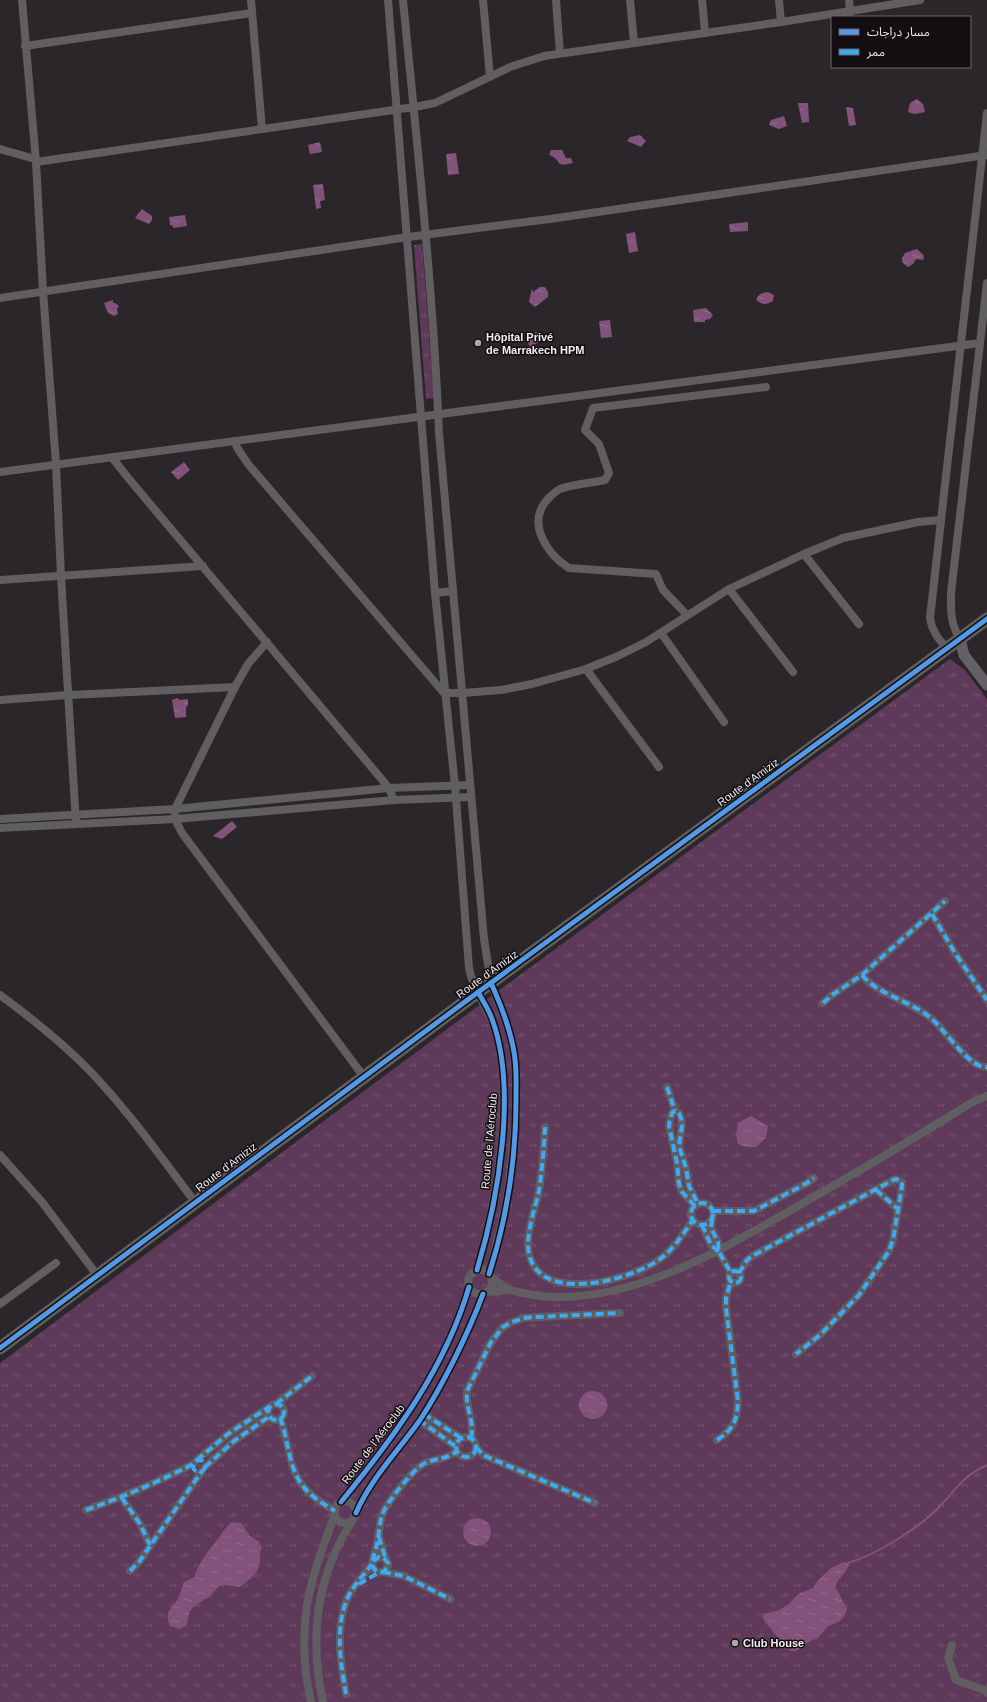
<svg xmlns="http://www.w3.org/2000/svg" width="987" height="1702" viewBox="0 0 987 1702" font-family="Helvetica,'Noto Sans Arabic',sans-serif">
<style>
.grass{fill:url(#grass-tufts)}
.water{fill:url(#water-ripples)}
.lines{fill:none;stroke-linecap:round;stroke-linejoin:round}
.stream{stroke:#82527b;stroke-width:2}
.street{stroke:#605e60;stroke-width:8}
.secondary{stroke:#636163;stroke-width:11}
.primary{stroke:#615e60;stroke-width:13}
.quiet{stroke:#3fa9f5;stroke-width:4;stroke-dasharray:8 4;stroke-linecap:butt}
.cycleway-casing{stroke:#120e11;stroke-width:8}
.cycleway{stroke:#5399e6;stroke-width:5}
.poi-dot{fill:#aca7ab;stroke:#120e11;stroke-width:1.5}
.labels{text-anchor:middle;stroke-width:3;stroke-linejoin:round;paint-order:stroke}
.poi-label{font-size:11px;font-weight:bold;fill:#f2edf1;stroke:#120e11;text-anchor:start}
.street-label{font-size:11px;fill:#f2edf1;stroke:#120e11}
</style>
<defs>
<pattern id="grass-tufts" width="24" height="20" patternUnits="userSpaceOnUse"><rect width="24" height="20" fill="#5e3959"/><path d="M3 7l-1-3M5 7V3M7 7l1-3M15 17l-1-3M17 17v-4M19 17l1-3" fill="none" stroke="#765671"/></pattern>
<pattern id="water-ripples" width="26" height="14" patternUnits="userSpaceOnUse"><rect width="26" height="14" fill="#82527b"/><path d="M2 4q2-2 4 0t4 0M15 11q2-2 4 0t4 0" fill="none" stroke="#946b8e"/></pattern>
</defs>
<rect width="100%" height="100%" fill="#2a2629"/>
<g class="grass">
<path d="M422,244L434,398L426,399L414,245Z"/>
<path d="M950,659L965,670L987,699V1702H0V1363L490,997Z"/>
</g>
<g class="water">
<path d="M917,99L923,104L925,112L915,114L908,112L910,103Z"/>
<path d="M798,103H808L809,122L802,123Z"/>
<path d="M846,107L853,108L856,125L849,126Z"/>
<path d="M784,116L787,126L779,129L769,125L771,120Z"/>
<path d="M640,135L646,141L641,147L627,141L630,137Z"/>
<path d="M320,142L322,152L310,154L308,145Z"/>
<path d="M551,150H562L566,158H571L573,163C552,168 564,160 549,155Z"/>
<path d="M456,153L459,174L448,175L446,154Z"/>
<path d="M323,184L325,200L320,201L321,208L316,209L313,185Z"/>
<path d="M142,209L152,216V220L149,224L135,218Z"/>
<path d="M185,215L187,226L173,228V226L170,225L169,217Z"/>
<path d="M748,222V231L730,232L729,224Z"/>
<path d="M635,232L638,251L629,253L626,234Z"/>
<path d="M917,249L921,253L923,254L924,257L923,260L916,259L913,264L908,267L902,262V258L905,253Z"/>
<path d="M540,287H545L548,292V297L535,307L529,302L532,288L533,292Z"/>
<path d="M768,292L774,295L773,301C766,305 762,305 756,300C758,294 762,293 768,292Z"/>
<path d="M113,300V303H115L119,306L117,309L118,314L114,316L108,313L104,303Z"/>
<path d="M706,308L713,315L710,319L705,320V322H694L693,310Z"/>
<path d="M610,320L612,337L601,338L599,321Z"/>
<path d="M536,332L542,337L539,342L530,347L528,343L530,336Z"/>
<path d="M184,462L190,470L178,480L171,472Z"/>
<path d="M177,698L180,700L188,699V705L186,707V717L175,718L172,700Z"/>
<path d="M232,821L237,827L222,839L213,836Z"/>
<path d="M751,1116L768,1126L766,1138L756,1147H745L738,1144L736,1134L738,1123Z"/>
<circle cx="593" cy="1405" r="14"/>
<circle cx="477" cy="1532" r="14"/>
<path d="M232,1522L241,1523L250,1536L258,1541L262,1547C259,1553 260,1557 260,1563C258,1574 248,1581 239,1587L224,1585L219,1586L209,1597L194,1606L190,1611L186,1626L179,1629L170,1626C164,1612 170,1611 177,1600C180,1595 182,1587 184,1582L194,1577C202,1557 208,1552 220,1536C224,1531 226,1526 232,1522Z"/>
<path d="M844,1562L848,1563L849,1565C846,1573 839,1578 835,1586L847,1609L845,1615L840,1621L827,1627L818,1638L810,1641L796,1651H791L787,1649L765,1622L763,1618V1614L779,1610L789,1604L798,1594L813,1588L818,1580L831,1568Z"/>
</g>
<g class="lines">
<path class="stream" d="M848,1563C876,1555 921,1527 941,1505C959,1486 962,1477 987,1465"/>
<g class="street">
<path d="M22,0L36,162L43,291L56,464L61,576L76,824"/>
<path d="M251,0L262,129"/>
<path d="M388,0L435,593L455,786L469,968C473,992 491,1011 497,1035C514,1102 496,1204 477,1270"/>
<path d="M403,0C417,144 433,288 439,433L484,939L491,983L509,1030L514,1053L516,1079V1116L509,1185L505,1209L489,1274"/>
<path d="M483,0L490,77"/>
<path d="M556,0L560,53"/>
<path d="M630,0L634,43"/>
<path d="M702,0L705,33"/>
<path d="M779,0L781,22"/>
<path d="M849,0L850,12"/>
<path d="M25,46L252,13"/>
<path d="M0,149L35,159"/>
<path d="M36,162L414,107L435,103L510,67L544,56L781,22L920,0"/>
<path d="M0,298L408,237L550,219L987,155"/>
<path d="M234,441L238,449L248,464L444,693H463L501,690L532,684L586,669L618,656L646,642L729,589L804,554L843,538L918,522L941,520"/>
<path d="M113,457L114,460L129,479L389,788L394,800"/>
<path d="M0,472L980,343"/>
<path d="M804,554L859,624"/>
<path d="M0,580L203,566"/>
<path d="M729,589L793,672"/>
<path d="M435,593L453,591"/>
<path d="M687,615L663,590L656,574L569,568C548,555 527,525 546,501C550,497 554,492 560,489C573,484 591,483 605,480L609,473L599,444L585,430L593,408L766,387"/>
<path d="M661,633L724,722"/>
<path d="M960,639C950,623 951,611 951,593L987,283"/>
<path d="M267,642L248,664L235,687L175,809V819L182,833L364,1077"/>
<path d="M947,648C938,639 932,631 930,618L987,113"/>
<path d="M586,669L659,767"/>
<path d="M0,700L69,695L235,687"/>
<path d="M0,819L175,809L389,788L470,785"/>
<path d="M0,828L175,819L394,800L471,797"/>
<path d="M932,914L955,953L987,1000"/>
<path d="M862,975C878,995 912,1001 932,1019C945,1030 970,1069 987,1067"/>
<path d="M0,995C30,1017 60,1041 86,1067C127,1109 160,1156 195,1202"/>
<path d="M823,1003L832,995L862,975L945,901"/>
<path d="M667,1087L675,1111"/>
<path d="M545,1127C544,1148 542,1170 539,1191C535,1209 525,1236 529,1254C540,1305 632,1280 660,1259C674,1249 683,1234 693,1220"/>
<path d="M0,1155L42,1202L97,1275"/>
<path d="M876,1190L898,1209"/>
<circle cx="702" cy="1214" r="11"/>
<path d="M695,1206L682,1192L679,1184L677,1163L669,1126L670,1119L672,1113L675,1111L679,1113L681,1118L682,1125L679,1146L686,1168L689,1186L698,1204"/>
<path d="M713,1211H754L807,1183L814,1178"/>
<path d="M712,1219L711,1228L718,1242L719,1252L731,1273"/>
<path d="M702,1225L711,1245L719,1252"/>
<circle cx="480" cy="1282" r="12"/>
<circle cx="735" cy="1277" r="6"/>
<path d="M739,1273L747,1260L754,1255L893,1180L896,1179L902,1182V1186L893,1240L889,1251L859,1295L820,1335L796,1354"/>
<path d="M509,1290C525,1294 541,1297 557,1297C645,1298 731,1244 805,1202C861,1170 916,1137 971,1103L987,1096"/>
<path d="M487,1292L509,1290L491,1277"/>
<path d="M0,1304L56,1263"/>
<path d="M276,1404L312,1376"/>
<circle cx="276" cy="1412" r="8"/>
<path d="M424,1414L461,1438"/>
<path d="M280,1418C289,1440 288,1468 303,1486C311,1497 324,1504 335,1511"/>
<path d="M419,1420L455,1446"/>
<circle cx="466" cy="1447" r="10"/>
<path d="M471,1438C475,1421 465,1408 467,1391L491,1342L503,1327L512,1322L524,1318L536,1317L620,1313"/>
<path d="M717,1440C734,1429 737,1420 738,1401L726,1308V1298L731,1281"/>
<path d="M476,1447L483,1455L595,1503"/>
<path d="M197,1460L228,1434L269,1407"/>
<path d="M205,1467L234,1441L270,1416"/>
<path d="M122,1498L140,1524L150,1545"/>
<circle cx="345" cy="1512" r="11"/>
<path d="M341,1502C394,1437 445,1369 469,1287"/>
<path d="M86,1510C123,1497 158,1482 193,1464"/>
<path d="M356,1513C371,1478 399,1450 420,1420C443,1385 468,1334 483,1294"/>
<path d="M379,1537L386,1560"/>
<path d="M373,1561L379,1557L384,1558L388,1563L387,1568L383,1572H378C368,1567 374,1556 376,1548C379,1537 379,1525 382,1515C387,1502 413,1469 425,1463C437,1458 444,1460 456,1452"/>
<path d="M130,1571L139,1562L202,1471"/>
<path d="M383,1572L404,1576L450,1599"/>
<path d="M952,1645L948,1658L956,1680L984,1690L987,1693"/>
<path d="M346,1694C341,1665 335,1631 346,1602C350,1589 364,1575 372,1564"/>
<path d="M311,1702C295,1630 308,1582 335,1515"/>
<path d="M323,1702C309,1638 316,1577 352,1521"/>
</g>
<path class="secondary" d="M960,639L964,655L987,685"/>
<path class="primary" d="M0,1348L462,1004L987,619"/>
<g class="quiet">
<path d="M932,914L955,953L987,1000"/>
<path d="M862,975C878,995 912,1001 932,1019C945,1030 970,1069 987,1067"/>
<path d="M823,1003L832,995L862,975L945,901"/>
<path d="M667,1087L675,1111"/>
<path d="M545,1127C544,1148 542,1170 539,1191C535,1209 525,1236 529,1254C540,1305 632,1280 660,1259C674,1249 683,1234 693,1220"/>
<path d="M876,1190L898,1209"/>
<circle cx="702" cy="1214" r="11"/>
<path d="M695,1206L682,1192L679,1184L677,1163L669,1126L670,1119L672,1113L675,1111L679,1113L681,1118L682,1125L679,1146L686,1168L689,1186L698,1204"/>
<path d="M713,1211H754L807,1183L814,1178"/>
<path d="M712,1219L711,1228L718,1242L719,1252L731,1273"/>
<path d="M702,1225L711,1245L719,1252"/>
<circle cx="735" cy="1277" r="6"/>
<path d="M739,1273L747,1260L754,1255L893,1180L896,1179L902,1182V1186L893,1240L889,1251L859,1295L820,1335L796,1354"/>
<path d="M276,1404L312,1376"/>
<circle cx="276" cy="1412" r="8"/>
<path d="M424,1414L461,1438"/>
<path d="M280,1418C289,1440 288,1468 303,1486C311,1497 324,1504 335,1511"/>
<path d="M419,1420L455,1446"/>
<circle cx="466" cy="1447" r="10"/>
<path d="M471,1438C475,1421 465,1408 467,1391L491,1342L503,1327L512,1322L524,1318L536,1317L620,1313"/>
<path d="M717,1440C734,1429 737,1420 738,1401L726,1308V1298L731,1281"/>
<path d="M476,1447L483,1455L595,1503"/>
<circle cx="199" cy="1466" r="6"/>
<path d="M197,1460L228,1434L269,1407"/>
<path d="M205,1467L234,1441L270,1416"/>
<path d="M122,1498L140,1524L150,1545"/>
<path d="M86,1510C123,1497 158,1482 193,1464"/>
<path d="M379,1537L386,1560"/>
<path d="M373,1561L379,1557L384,1558L388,1563L387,1568L383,1572H378C368,1567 374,1556 376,1548C379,1537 379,1525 382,1515C387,1502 413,1469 425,1463C437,1458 444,1460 456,1452"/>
<path d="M130,1571L139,1562L202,1471"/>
<path d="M383,1572L404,1576L450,1599"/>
<path d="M359,1584L380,1572"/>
<path d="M346,1694C341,1665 335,1631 346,1602C350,1589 364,1575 372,1564"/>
</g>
<g class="cycleway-casing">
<g id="cycleway">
<path d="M477,1270C498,1200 518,1089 492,1019C489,1010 483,1001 478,992"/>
<path d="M489,1274C507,1218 516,1159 516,1100C516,1084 517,1068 514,1052C510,1028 501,1005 491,983"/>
<path d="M0,1348L462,1004L987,619"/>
<path d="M341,1502C394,1437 445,1369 469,1287"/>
<path d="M356,1513C371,1478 399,1450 420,1420C443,1385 468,1334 483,1294"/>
</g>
</g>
<use href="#cycleway" class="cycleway"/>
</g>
<g class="poi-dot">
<circle cx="478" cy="343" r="4"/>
<circle cx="735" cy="1643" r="4"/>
</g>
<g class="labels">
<g class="poi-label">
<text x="486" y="341">Hôpital Privé<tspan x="486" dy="13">de Marrakech HPM</tspan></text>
<text x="743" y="1647">Club House</text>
</g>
<g class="street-label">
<text transform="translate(748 782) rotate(-36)" y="4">Route d'Amiziz</text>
<text transform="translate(487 974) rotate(-36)" y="4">Route d'Amiziz</text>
<text transform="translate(489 1141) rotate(-85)" y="4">Route de l’Aéroclub</text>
<text transform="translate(226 1167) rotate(-37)" y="4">Route d'Amiziz</text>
<text transform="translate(373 1444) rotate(-53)" y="4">Route de l’Aéroclub</text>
</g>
</g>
<rect x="831" y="16" width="140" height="52" fill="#120e11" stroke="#6c676b"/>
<rect x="839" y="29" width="20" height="6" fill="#5399e6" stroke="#6c676b"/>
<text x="867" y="36" font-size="12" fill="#f2edf1">مسار دراجات</text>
<rect x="839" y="49" width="20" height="6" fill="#3fa9f5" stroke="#6c676b"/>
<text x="867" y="56" font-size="12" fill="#f2edf1">ممر</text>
</svg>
